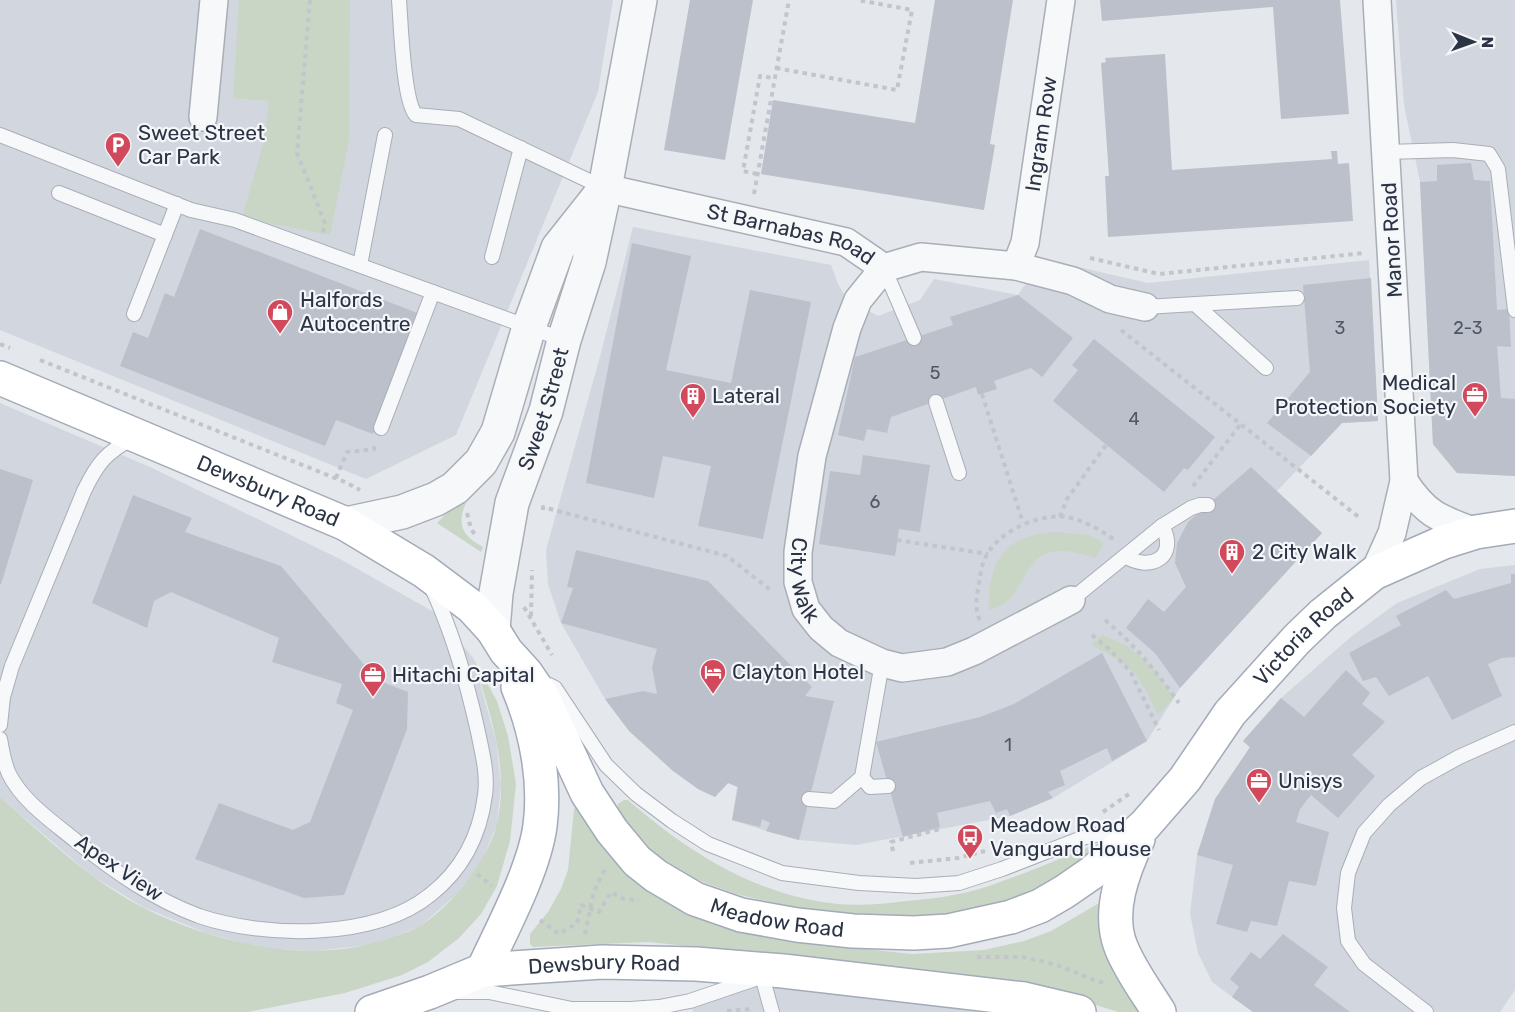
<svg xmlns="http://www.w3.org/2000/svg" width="1515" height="1012" viewBox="0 0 1515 1012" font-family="Rubik,sans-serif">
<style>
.built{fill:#d2d6de}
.green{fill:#c9d6c5}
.building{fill:#bbc0ca}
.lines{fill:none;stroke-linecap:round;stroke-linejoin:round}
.service-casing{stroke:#a9aeb7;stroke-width:16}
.minor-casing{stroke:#a9aeb7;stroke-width:30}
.tertiary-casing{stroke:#a9aeb7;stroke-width:36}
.primary-casing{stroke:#a3abb8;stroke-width:36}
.path{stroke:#c2c5cb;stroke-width:4;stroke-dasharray:4.5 4.5;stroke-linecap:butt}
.service{stroke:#f7f8fa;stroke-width:14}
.minor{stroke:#f7f8fa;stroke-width:27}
.tertiary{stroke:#f7f8fa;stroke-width:33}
.primary{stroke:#fff;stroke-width:33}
.labels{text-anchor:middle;stroke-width:4.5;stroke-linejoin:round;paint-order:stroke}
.number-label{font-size:18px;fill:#4f5766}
.poi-label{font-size:21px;fill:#2b3445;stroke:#f4f6f9;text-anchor:start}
.street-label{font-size:21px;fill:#2b3445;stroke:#f4f6f9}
</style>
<rect width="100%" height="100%" fill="#e4e7ec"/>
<g class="built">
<path d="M0,0H613L598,92L456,435L366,479L0,330Z"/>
<path d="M1396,0H1515V476L1457,473L1433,444L1420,182L1404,105Z"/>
<path d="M633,227L831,265L838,284L846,298L878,316L920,300L934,279L1018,295L1043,259L1148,283L1369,260L1378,421L1342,423L1277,491L1322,533L1180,688L1147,741L1053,798L1010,816L856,845L799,840L766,831L732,820L737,787L728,783L715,797L698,789L629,731L605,699L561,623L548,584L546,550L601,353Z"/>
<path d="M0,403L150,467L340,559L439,615L473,658L496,741L501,785L497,824L483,858L458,893L419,927L371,945L313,951L262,948L206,933L143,907L91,875L0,797Z"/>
<path d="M1515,565V990L1500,1012H1253L1212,982L1198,953L1190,914L1197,855L1215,799L1250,748L1243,741L1281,698L1352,636L1397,603L1480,569Z"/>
<path d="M762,976L1079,1012H693L690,1001Z"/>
</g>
<g class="green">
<path d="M239,0H350L349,140L330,235L242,218L264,141L269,101L233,98Z"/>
<path d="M461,499L466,503C456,525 463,536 483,547L481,552L437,523Z"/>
<path d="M1055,532L1089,535L1104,543L1095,558C1012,529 1038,598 989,610C988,561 1004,535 1055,532Z"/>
<path d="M1102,635L1126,645L1152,667L1174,698L1158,715C1151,700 1143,682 1131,670C1120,659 1104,652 1091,645Z"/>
<path d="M473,658L497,701L508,736L516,784L510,841L497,886L481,914L459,938L428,962L402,975L345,993L248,1012H0V797C45,836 90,881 144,908C217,944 311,966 390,938C399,934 411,932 420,926C438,914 456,897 468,879C480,862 493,843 497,823C510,768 489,710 473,658Z"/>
<path d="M624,800H628C689,853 757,896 838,904C860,906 884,904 906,901C931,899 955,896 979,889C1018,877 1056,860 1094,845L1101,847L1048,885L1004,903L959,913L908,919L790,907L736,894L698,880L656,855L633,830L618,809V804Z"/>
<path d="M576,807H579L737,928L790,941L912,954L984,950L1024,941L1051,931L1108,898L1151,1012H1118L1065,995L761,954L649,942L533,947L530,944V934L548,912L561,889L568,870L574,809Z"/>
</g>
<g class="building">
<path d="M690,0H753L725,160L664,150Z"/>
<path d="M935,0H1013L990,144L995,145L984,210L761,174L773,100L915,123Z"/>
<path d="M1100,0H1340L1349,114L1281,119L1273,7L1102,21Z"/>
<path d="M1165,54L1172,170L1332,159L1331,151H1337L1338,164L1349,163L1353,221L1108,237L1105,176H1109L1101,63L1106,62L1105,58Z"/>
<path d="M1471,163L1474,180L1490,181L1497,310L1509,309L1511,347L1497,346L1501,398L1515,399V476L1457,473L1433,444L1420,182L1437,181V165Z"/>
<path d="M200,229L420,314L373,434L336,420L325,446L120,366L133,332L148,338L165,293L174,297Z"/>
<path d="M632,243L691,256L666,370L731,383L750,290L811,302L763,539L698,526L711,466L663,456L654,498L586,483Z"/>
<path d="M1371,278L1378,421L1342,423L1311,456L1267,423L1310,372L1303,285Z"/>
<path d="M1018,295L1073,338L1042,377L1031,368L994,381L997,389L978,395L976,387L891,417L887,433L867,429L864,441L838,435L855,357L953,325L950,317Z"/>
<path d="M1094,339L1215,437L1188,470L1184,468L1164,492L1053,401L1078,370L1072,365Z"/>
<path d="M863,455L930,465L920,532L899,529L895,556L819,544L830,471L860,475Z"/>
<path d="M1251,467L1322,533L1180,688L1155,653L1126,628L1148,599L1164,612L1186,587L1175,563L1177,543L1188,522Z"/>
<path d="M0,469L33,480L1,584H0Z"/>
<path d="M133,495L192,518L185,532L281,566L377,680L408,692L407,729L344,895L304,898L195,859L219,803L293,830L310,822L353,710L336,703L342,684L272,662L279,638L171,592L154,601L147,628L92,603Z"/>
<path d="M576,550L708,581L812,687L805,696L834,701L799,840L766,831L770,823L762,819L760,827L732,820L738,787L728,783L715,797L698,789L673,771L629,731L605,699L643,691L657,694L652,667L657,649L561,623L573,588L567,587Z"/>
<path d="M1511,574H1515V657L1502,658L1488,664L1502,696L1452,720L1428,676L1389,696L1376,677L1363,681L1349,653L1401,625L1396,616L1446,590L1454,599L1511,583Z"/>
<path d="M1102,653L1147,741L1112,761L1107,748L1060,771L1065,785L1048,792L1053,798L1010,816L1007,809L996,813L990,801L937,813L940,827L903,837L876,742L980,717L1014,704Z"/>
<path d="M1346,670L1370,693L1362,704L1385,722L1352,755L1375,776L1338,818L1311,795L1300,809L1296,822L1329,832L1316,886L1289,881L1277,926L1251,921L1247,932L1216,924L1233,865L1197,855L1215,799L1250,747L1243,741L1281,698L1304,717Z"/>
<path d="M1283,934L1328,967L1314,985L1350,1012H1253L1232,997L1239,987L1230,979L1251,952L1260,959Z"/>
</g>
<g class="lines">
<g class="service-casing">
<g id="service">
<path d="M399,0C401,24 403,101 416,115L459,119L604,188"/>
<path d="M0,135L191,210L235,220L564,340"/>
<path d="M1387,152L1453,150L1489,154L1498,169L1515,310"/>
<path d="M59,193L165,235"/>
<path d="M492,257L521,148"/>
<path d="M360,265L385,135"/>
<path d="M884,268L914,338"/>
<path d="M1195,304L1266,368"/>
<path d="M1145,307L1297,298"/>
<path d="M134,314L177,204"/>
<path d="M936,402L959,473"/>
<path d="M381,428L433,292"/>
<path d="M1125,556C1151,573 1179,556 1162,526"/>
<path d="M1071,600L1162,526L1191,508L1200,505H1208"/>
<path d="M549,685L555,688L606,765L636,794L672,821L708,844L782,873L859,883L916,886L959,883L1002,869L1082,838L1129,828"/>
<path d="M0,725L3,697L12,666L84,491C98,462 106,453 134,437"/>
<path d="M0,739C2,751 4,763 9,774C23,802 53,822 76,841C114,871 153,899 199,916C264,938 374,940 430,895C462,870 480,835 485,795C488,774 482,752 478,732C467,682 453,633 431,586"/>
<path d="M862,777L870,787L888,786"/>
<path d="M809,799L834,801L862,777L882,663"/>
<path d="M760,969L772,1012"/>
<path d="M456,992H489L572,1009H630L659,1007L690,1001L755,979"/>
<path d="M1426,1012L1364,964L1348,941L1344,908L1348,873L1364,833L1389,805L1421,778L1459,757L1515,732"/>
</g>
</g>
<g class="minor-casing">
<g id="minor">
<path d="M203,117L214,0"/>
<path id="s1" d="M605,188L846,242L884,268L921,257L1016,266L1073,281L1110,299L1145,307"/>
<path id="s2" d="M1016,266L1025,243L1061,0"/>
<path id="s3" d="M884,268L858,300L847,328L812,456L798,552V582L806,609L821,628L839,643L882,663L902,668L947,662L974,651L1071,600"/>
<path d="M1404,481C1426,515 1440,519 1476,532"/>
<path d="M1374,573L1392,533L1404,481L1377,0"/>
</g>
</g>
<g class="tertiary-casing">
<g id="tertiary">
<path d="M346,524L402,512L436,499L455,488L481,462L498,432L529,327L558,248L600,195"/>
<path id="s4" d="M493,630L496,593L512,503L546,411L564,340L589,262L605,188L640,0"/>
</g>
</g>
<g class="primary-casing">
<g id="primary">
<path id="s5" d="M0,378L346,524L424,571L472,607L493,630L506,651L526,673L543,698L587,793L612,831L637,861L656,876L695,899L741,915L797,925L853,931L914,933L948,931L1011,917L1040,906L1064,892L1093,872L1145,825L1185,779L1230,713L1297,639L1323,614L1374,573L1444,542L1476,532L1515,526"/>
<path d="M1138,839C1123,871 1107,912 1121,947C1130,970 1146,991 1159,1012"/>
<path d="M483,970C502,929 534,870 540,826C546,780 536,730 518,687"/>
<path id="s6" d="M372,1012L430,992L483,970L602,962L696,964L783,971L1024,999L1079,1012"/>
</g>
</g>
<g class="path">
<path d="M310,0L297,153L325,223L323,233"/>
<path d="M776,68L897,90L912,10L858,0"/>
<path d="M757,174L743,171L760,76L774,78"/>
<path d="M754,194L789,0"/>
<path d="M1090,258L1159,274L1365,253"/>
<path d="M1121,330L1360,518"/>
<path d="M0,344L10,348"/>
<path d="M40,360L345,482L360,490"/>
<path d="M982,394L1023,523"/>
<path d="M336,478L347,452L374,449L375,445"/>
<path d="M1193,486L1240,425"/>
<path d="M543,510V507L727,556L773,592"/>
<path d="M467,513L471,529L476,536"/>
<path d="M1060,517L1067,499L1106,445"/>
<path d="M897,540L988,554"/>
<path d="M524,607L552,655"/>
<path d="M531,616L532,570"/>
<path d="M980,620C974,609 977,595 979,583C980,576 981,568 984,561C994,533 1038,513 1066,517C1084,520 1101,530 1116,541"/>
<path d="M1105,620C1136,646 1155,670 1179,703"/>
<path d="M1092,635L1110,650L1130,671L1159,730"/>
<path d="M1103,812L1129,794"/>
<path d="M893,851L891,842L940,829"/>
<path d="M910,863L958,858L985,851"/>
<path d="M477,874L492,886"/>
<path d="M540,920L559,934L577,923L581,905L599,912L611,892L624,899L639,900"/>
<path d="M585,934L594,891L606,867"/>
<path d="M977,957H1023L1057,965L1099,982L1106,983"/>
<path d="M727,1011L752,1009"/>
</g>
<use href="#service" class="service"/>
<use href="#minor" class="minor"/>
<use href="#tertiary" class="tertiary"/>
<use href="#primary" class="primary"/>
</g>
<defs>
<g id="parking-pin" transform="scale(1.35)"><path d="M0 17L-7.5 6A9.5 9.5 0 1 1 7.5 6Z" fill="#d1495b" stroke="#f4f6f9"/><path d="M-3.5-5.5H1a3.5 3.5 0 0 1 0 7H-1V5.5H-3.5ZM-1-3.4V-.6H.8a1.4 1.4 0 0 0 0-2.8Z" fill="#fff"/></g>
<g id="shop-pin" transform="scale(1.35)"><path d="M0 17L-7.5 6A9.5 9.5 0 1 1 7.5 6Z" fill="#d1495b" stroke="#f4f6f9"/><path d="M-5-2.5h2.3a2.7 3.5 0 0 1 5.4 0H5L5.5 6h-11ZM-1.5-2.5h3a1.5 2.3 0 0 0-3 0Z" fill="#fff"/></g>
<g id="office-pin" transform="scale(1.35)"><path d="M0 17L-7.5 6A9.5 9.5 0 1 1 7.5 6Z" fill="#d1495b" stroke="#f4f6f9"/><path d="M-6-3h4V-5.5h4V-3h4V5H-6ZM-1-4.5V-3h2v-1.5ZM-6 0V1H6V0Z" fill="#fff"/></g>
<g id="building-pin" transform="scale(1.35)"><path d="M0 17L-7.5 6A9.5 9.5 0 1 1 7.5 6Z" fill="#d1495b" stroke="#f4f6f9"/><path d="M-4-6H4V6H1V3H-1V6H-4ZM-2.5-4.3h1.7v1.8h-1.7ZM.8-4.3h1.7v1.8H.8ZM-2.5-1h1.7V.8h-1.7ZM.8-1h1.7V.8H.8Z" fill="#fff"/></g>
<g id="hotel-pin" transform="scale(1.35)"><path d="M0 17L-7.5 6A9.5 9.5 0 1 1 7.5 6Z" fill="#d1495b" stroke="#f4f6f9"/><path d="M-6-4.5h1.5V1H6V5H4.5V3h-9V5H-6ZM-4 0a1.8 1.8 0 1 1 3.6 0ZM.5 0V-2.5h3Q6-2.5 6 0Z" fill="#fff"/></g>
<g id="bus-pin" transform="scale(1.35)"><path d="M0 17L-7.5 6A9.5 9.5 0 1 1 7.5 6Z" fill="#d1495b" stroke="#f4f6f9"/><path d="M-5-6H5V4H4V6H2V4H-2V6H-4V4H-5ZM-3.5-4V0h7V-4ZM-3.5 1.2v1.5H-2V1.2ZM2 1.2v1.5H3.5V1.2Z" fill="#fff"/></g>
</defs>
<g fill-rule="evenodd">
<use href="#parking-pin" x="118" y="145"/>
<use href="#shop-pin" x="280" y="312"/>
<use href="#office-pin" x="1475" y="395"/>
<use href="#building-pin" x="693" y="396"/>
<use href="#building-pin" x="1232" y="552"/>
<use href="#hotel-pin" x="713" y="672"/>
<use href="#office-pin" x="373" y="675"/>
<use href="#office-pin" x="1259" y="781"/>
<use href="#bus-pin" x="970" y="837"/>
</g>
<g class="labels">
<g class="number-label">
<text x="1340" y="334">3</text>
<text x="1468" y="334">2-3</text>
<text x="935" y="379">5</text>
<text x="1134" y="425">4</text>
<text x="875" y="508">6</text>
<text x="1008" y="751">1</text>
</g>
<g class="poi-label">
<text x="138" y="140">Sweet Street<tspan x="138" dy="24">Car Park</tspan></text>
<text x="300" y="307">Halfords<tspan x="300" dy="24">Autocentre</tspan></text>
<text x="1456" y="390" text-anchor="end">Medical<tspan x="1456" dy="24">Protection Society</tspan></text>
<text x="712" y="403">Lateral</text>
<text x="1252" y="559">2 City Walk</text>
<text x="732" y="679">Clayton Hotel</text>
<text x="392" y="682">Hitachi Capital</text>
<text x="1278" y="788">Unisys</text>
<text x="990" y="832">Meadow Road<tspan x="990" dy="24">Vanguard House</tspan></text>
</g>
<g class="street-label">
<text dy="7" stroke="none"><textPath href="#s2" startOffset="135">Ingram Row</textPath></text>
<text dy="7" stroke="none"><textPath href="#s1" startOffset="192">St Barnabas Road</textPath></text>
<text transform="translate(1392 240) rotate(-93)" y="7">Manor Road</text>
<text dy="7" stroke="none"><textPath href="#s4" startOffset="228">Sweet Street</textPath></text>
<text dy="7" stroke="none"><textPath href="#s5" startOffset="291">Dewsbury Road</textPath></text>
<text dy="7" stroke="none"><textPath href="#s3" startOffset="330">City Walk</textPath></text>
<text dy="7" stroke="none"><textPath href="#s5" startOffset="1634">Victoria Road</textPath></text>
<text transform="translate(119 868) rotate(34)" y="7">Apex View</text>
<text dy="7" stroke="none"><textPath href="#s5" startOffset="986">Meadow Road</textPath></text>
<text dy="7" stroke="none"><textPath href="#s6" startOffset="240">Dewsbury Road</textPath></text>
</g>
</g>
<g transform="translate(1473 42) rotate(91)" stroke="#f4f6f9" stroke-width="4.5" paint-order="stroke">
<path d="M0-4.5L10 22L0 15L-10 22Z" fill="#2b3445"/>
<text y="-9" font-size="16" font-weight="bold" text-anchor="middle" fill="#2b3445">N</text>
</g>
</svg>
